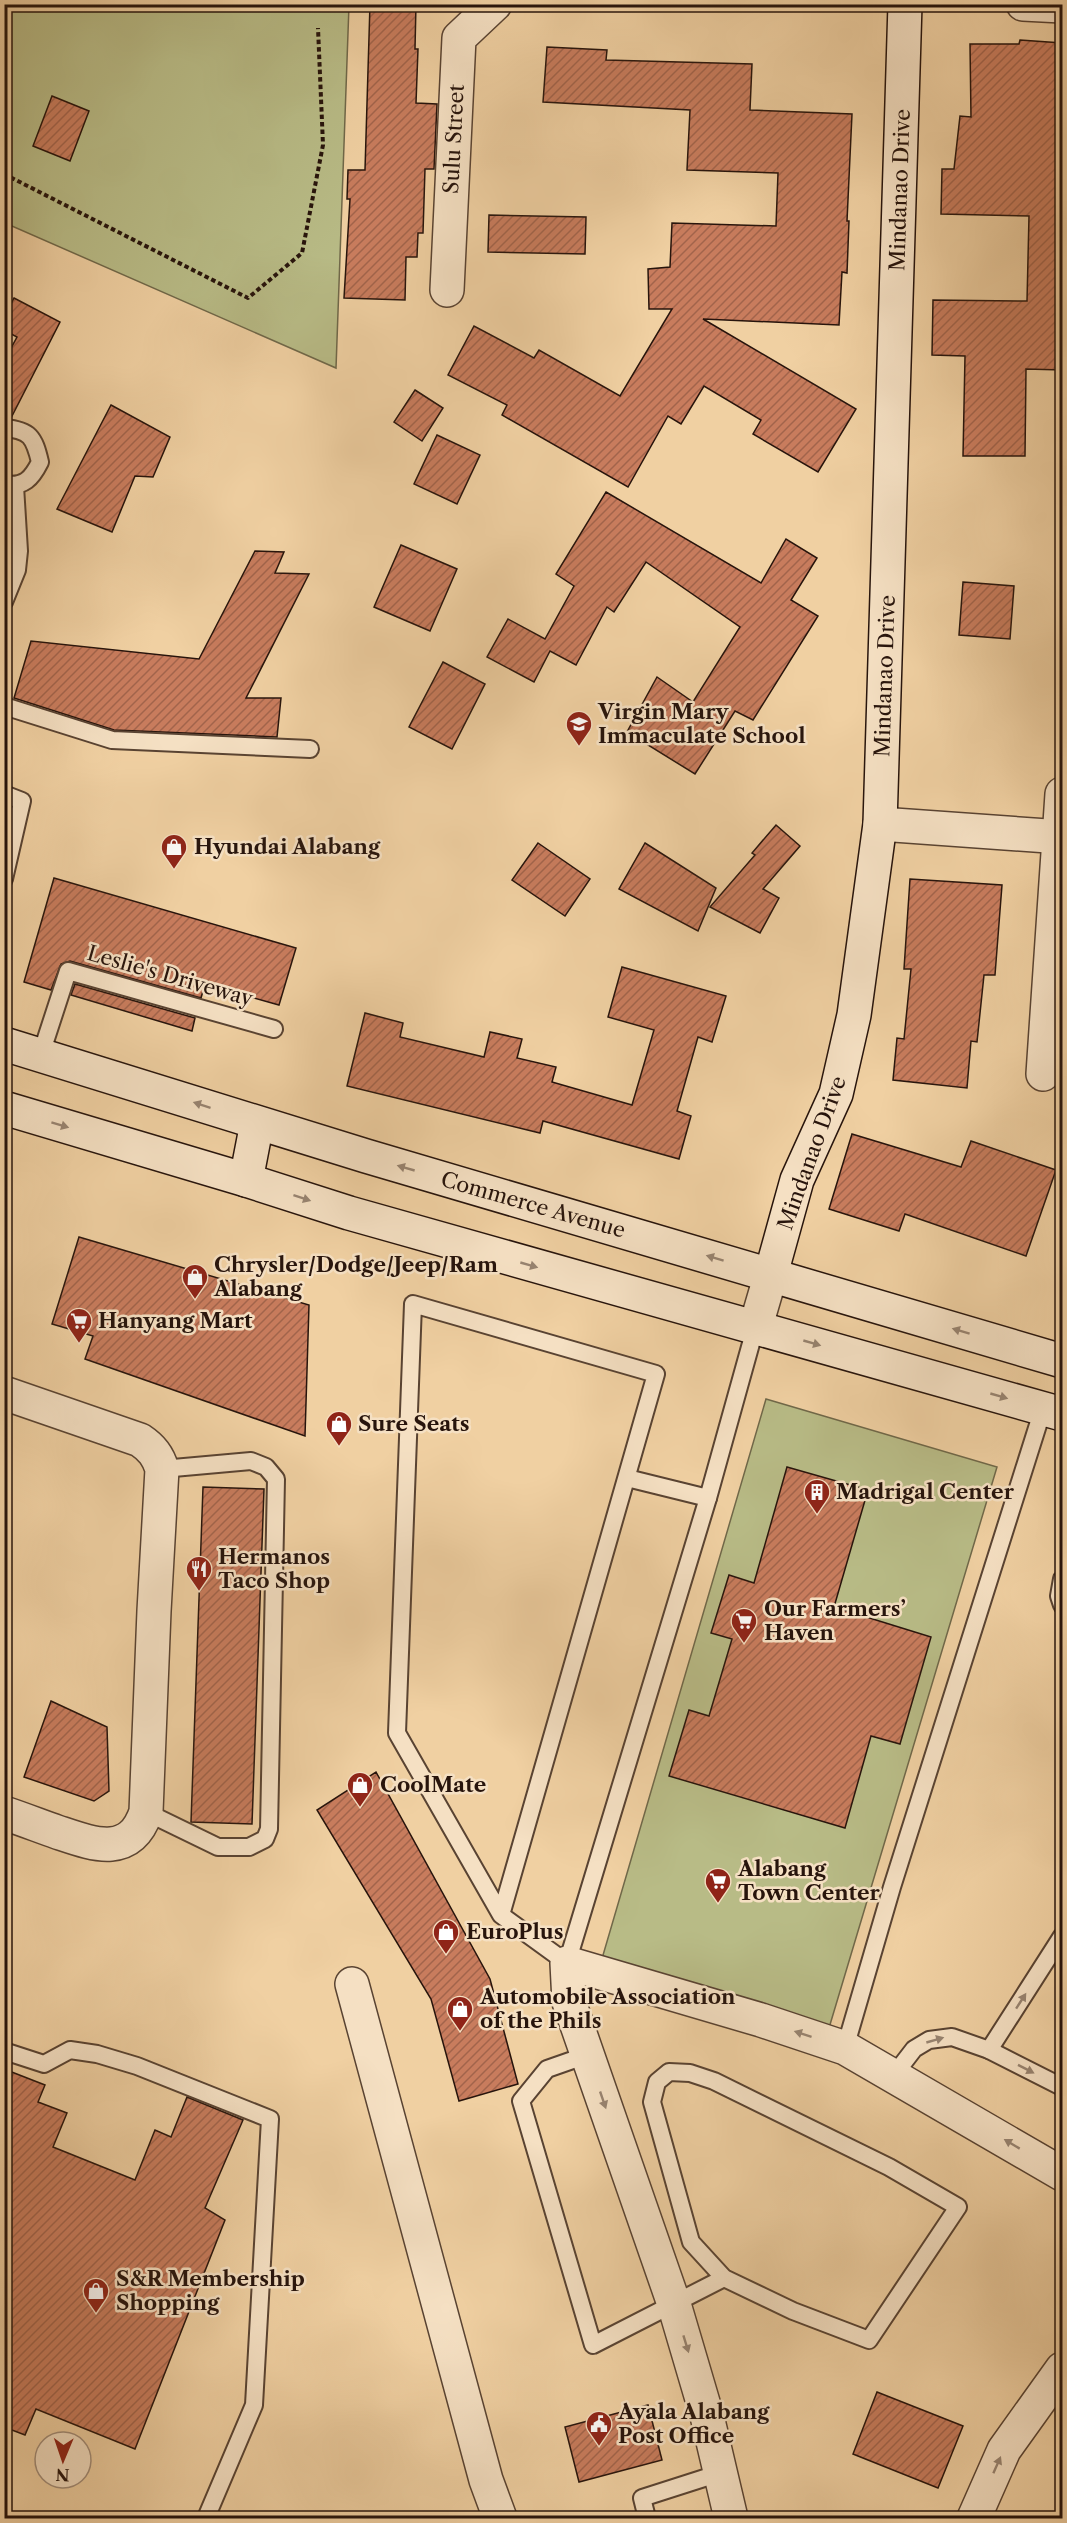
<svg xmlns="http://www.w3.org/2000/svg" width="1067" height="2523" viewBox="0 0 1067 2523" font-family="'Libre Caslon Text',serif">
<style>
.park{fill:#b8bb86;stroke:#706849;stroke-width:1.5}
.building{fill:url(#building-hatch);stroke:#27140c;stroke-width:1.5}
.lines{fill:none;stroke-linecap:round;stroke-linejoin:round}
.lane-casing{stroke:#594332;stroke-width:20}
.street-casing{stroke:#594332;stroke-width:36}
.secondary-casing{stroke:#27140c;stroke-width:36}
.path{stroke:#27140c;stroke-width:4;stroke-dasharray:4.5 3;stroke-linecap:butt}
.lane{stroke:#f5e0c3;stroke-width:16}
.street{stroke:#f5e0c3;stroke-width:33}
.secondary{stroke:#f5e0c3;stroke-width:33}
.oneway{fill:#988471}
.labels{text-anchor:middle;stroke-width:5;stroke-linejoin:round;paint-order:stroke}
.street-label{font-size:21px;fill:#27140c;stroke:#f5e0c3}
.poi-label{font-size:21px;font-weight:bold;fill:#27140c;stroke:#f5e0c3;text-anchor:start}
</style>
<defs>
<pattern id="building-hatch" width="6" height="6" patternUnits="userSpaceOnUse" patternTransform="scale(1.5)"><rect width="6" height="6" fill="#c87c5d"/><path d="M-1 1l2-2M0 6l6-6M5 7l2-2" fill="none" stroke="#a2644b"/></pattern>
</defs>
<rect width="100%" height="100%" fill="#f0d0a2"/>
<filter id="stains"><feTurbulence type="fractalNoise" baseFrequency=".00333" numOctaves="4"/><feColorMatrix values="0 0 0 0 .2 0 0 0 0 .09 0 0 0 0 .02 0 0 0 .5 -.17"/></filter>
<radialGradient id="worn" r=".72"><stop offset=".6" stop-color="#630" stop-opacity="0"/><stop offset="1" stop-color="#630" stop-opacity=".3"/></radialGradient>
<g class="park">
<path d="M5,5H349L336,368L5,223Z"/>
<path d="M766,1399L997,1467L829,2028L601,1962Z"/>
</g>
<g class="building">
<path d="M370,4H416L415,49H418L416,103L437,104L434,169H425L423,233H418L417,257H406L405,300L344,298L350,199H347L348,170H365Z"/>
<path d="M1020,40L1062,43V370L1026,369L1025,456H963L965,356L932,355L933,300L1027,301L1029,216L941,214L942,169H954L960,116L971,117L970,44H1019Z"/>
<path d="M547,47L607,50L606,60L752,64L750,110L852,114L847,221H849L847,273L842,272L839,325L703,319L856,409L818,472L753,434L761,420L704,386L681,424L668,416L628,487L502,415L507,405L448,375L474,326L534,358L539,350L620,396L672,309H649L648,269L670,267L672,223L776,226L778,173L687,170L690,110L543,102Z"/>
<path d="M52,96L89,111L70,161L33,146Z"/>
<path d="M489,215L586,217L585,254L488,252Z"/>
<path d="M14,298L60,322L11,418H4V361L17,337L4,330V317Z"/>
<path d="M415,390L443,408L422,441L394,422Z"/>
<path d="M111,405L170,437L153,477L135,476L112,532L57,509Z"/>
<path d="M437,435L480,455L457,504L414,484Z"/>
<path d="M606,492L761,583L786,539L817,558L791,600L818,616L753,720L735,711L695,774L627,732L657,677L693,702L740,627L646,562L614,612L607,607L576,665L550,651L534,682L487,657L508,619L545,639L574,586L556,574Z"/>
<path d="M401,545L457,569L430,631L374,607Z"/>
<path d="M255,551L284,552L275,573L309,574L246,698H281L277,737L114,730L14,698L31,641L199,659Z"/>
<path d="M963,582L1014,586L1010,639L959,635Z"/>
<path d="M443,662L485,684L452,749L409,727Z"/>
<path d="M776,825L800,846L763,889L779,898L760,933L710,907L755,855L752,853Z"/>
<path d="M538,843L590,879L565,916L512,880Z"/>
<path d="M645,843L716,888L698,931L619,889Z"/>
<path d="M54,878L296,948L279,1005L205,984L201,998L70,961L61,964L51,990L24,982Z"/>
<path d="M910,879L1002,885L995,975H984L977,1042L971,1041L967,1088L893,1080L897,1038L904,1039L911,969H904Z"/>
<path d="M622,967L726,996L712,1042L698,1037L677,1111L691,1116L679,1159L543,1121L540,1133L347,1086L365,1013L403,1023L400,1037L484,1057L490,1032L522,1039L517,1058L556,1067L552,1082L632,1105L654,1030L608,1017Z"/>
<path d="M75,984L195,1018L192,1031L71,995Z"/>
<path d="M852,1134L961,1167L971,1141L1056,1170L1026,1256L905,1214L899,1231L829,1209Z"/>
<path d="M79,1237L309,1305L305,1436L85,1359L93,1336L52,1324Z"/>
<path d="M787,1467L868,1490L834,1607L931,1637L900,1744L871,1736L845,1828L669,1776L689,1710L709,1716L732,1639L711,1633L729,1575L754,1583Z"/>
<path d="M203,1487L264,1489L252,1824L191,1822Z"/>
<path d="M51,1701L107,1727L109,1791L94,1801L24,1777Z"/>
<path d="M376,1772L490,1979L518,2084L459,2101L431,1999L317,1810Z"/>
<path d="M4,2069L45,2085L38,2102L67,2113L53,2147L135,2180L155,2130L171,2137L187,2097L243,2120L205,2208L225,2220L135,2449L36,2409L25,2435L4,2427Z"/>
<path d="M877,2392L963,2426L938,2488L853,2454Z"/>
<path d="M648,2405L662,2460L579,2482L565,2427Z"/>
</g>
<g class="lines">
<g class="lane-casing">
<g id="lane">
<path d="M4,428C30,430 34,437 40,462C32,478 24,488 4,484"/>
<path d="M4,602L17,570L19,551L15,486"/>
<path d="M4,706L112,740L310,749"/>
<path d="M4,794L22,801L4,879"/>
<path d="M41,1054L68,971L274,1029"/>
<path d="M627,1478L708,1498"/>
<path d="M1062,1579L1059,1596L1062,1605"/>
<path d="M146,1812L218,1847H249L265,1839L269,1829L276,1479L266,1467L251,1461L162,1469"/>
<path d="M501,1915L656,1374L413,1304L397,1733L501,1915L567,1963L708,1498L755,1329"/>
<path d="M845,2048L892,1887L1043,1409"/>
<path d="M989,2050L1062,1936"/>
<path d="M4,2051L44,2064L70,2050L97,2054L137,2066L270,2119L254,2405L206,2518"/>
<path d="M587,2055L547,2069L521,2101L593,2345L724,2278"/>
<path d="M669,2072L690,2073L714,2081L889,2167L958,2207L869,2340L793,2311L724,2278L691,2242L652,2102L657,2082Z"/>
<path d="M894,2075L914,2049L929,2040L952,2037L989,2050L1062,2087"/>
<path d="M647,2518L642,2498L720,2473"/>
</g>
</g>
<g class="street-casing">
<g id="street">
<path d="M1023,4L1062,6"/>
<path d="M447,290L459,38L495,4"/>
<path d="M880,824L1062,837"/>
<path d="M1043,1074L1062,794"/>
<path d="M755,1329L771,1274"/>
<path d="M4,1393L140,1440C152,1448 158,1456 162,1469L154,1611L146,1812C130,1859 93,1844 57,1832C40,1826 22,1819 4,1813"/>
<path d="M352,1984L486,2480L500,2518"/>
<path d="M731,2518L707,2416L674,2304L569,2002L567,1963L761,2020L845,2048L1062,2174"/>
<path d="M974,2518L1004,2450L1062,2369"/>
</g>
</g>
<g class="secondary-casing">
<g id="secondary">
<path d="M4,1044L366,1156L1062,1361"/>
<path d="M4,1108L246,1180L349,1213L1062,1414"/>
<path d="M246,1180L257,1123"/>
<path d="M771,1274L797,1180L836,1094L854,1015L880,824L905,4"/>
</g>
</g>
<path class="path" d="M4,174L248,298L302,253L323,145L318,28"/>
<use href="#lane" class="lane"/>
<use href="#street" class="street"/>
<use href="#secondary" class="secondary"/>
</g>
<defs><path id="oneway-solid" d="M-6-.8H1V-3.2L6.5 0L1 3.2V.8H-6Z" transform="scale(1.5)"/></defs>
<g class="oneway">
<use href="#oneway-solid" transform="translate(202 1105) rotate(-162)"/>
<use href="#oneway-solid" transform="translate(60 1125) rotate(17)"/>
<use href="#oneway-solid" transform="translate(406 1168) rotate(-164)"/>
<use href="#oneway-solid" transform="translate(302 1198) rotate(18)"/>
<use href="#oneway-solid" transform="translate(715 1258) rotate(-163)"/>
<use href="#oneway-solid" transform="translate(529 1265) rotate(16)"/>
<use href="#oneway-solid" transform="translate(961 1331) rotate(-163)"/>
<use href="#oneway-solid" transform="translate(812 1343) rotate(16)"/>
<use href="#oneway-solid" transform="translate(999 1396) rotate(16)"/>
<use href="#oneway-solid" transform="translate(1021 2001) rotate(-57)"/>
<use href="#oneway-solid" transform="translate(803 2034) rotate(-162)"/>
<use href="#oneway-solid" transform="translate(935 2040) rotate(-16)"/>
<use href="#oneway-solid" transform="translate(1026 2069) rotate(27)"/>
<use href="#oneway-solid" transform="translate(603 2100) rotate(71)"/>
<use href="#oneway-solid" transform="translate(1012 2144) rotate(-149)"/>
<use href="#oneway-solid" transform="translate(686 2344) rotate(73)"/>
<use href="#oneway-solid" transform="translate(997 2465) rotate(-66)"/>
</g>
<defs>
<g id="school-pin" transform="scale(1.35)"><path d="M0 17L-7.5 6A9.5 9.5 0 1 1 7.5 6Z" fill="#8f2418" stroke="#f5e0c3"/><path d="M0-5L7-2L0 1L-7-2ZM-4 1L0 2.5L4 1V4Q0 6-4 4Z" fill="#fff"/></g>
<g id="shop-pin" transform="scale(1.35)"><path d="M0 17L-7.5 6A9.5 9.5 0 1 1 7.5 6Z" fill="#8f2418" stroke="#f5e0c3"/><path d="M-5-2.5h2.3a2.7 3.5 0 0 1 5.4 0H5L5.5 6h-11ZM-1.5-2.5h3a1.5 2.3 0 0 0-3 0Z" fill="#fff"/></g>
<g id="supermarket-pin" transform="scale(1.35)"><path d="M0 17L-7.5 6A9.5 9.5 0 1 1 7.5 6Z" fill="#8f2418" stroke="#f5e0c3"/><path d="M-6-5.5h2.5l.6 2H6L4.5 2H-2.5L-4.4-4H-6ZM-1.5 3.2a1.3 1.3 0 1 0 .1 0ZM3 3.2a1.3 1.3 0 1 0 .1 0Z" fill="#fff"/></g>
<g id="building-pin" transform="scale(1.35)"><path d="M0 17L-7.5 6A9.5 9.5 0 1 1 7.5 6Z" fill="#8f2418" stroke="#f5e0c3"/><path d="M-4-6H4V6H1V3H-1V6H-4ZM-2.5-4.3h1.7v1.8h-1.7ZM.8-4.3h1.7v1.8H.8ZM-2.5-1h1.7V.8h-1.7ZM.8-1h1.7V.8H.8Z" fill="#fff"/></g>
<g id="restaurant-pin" transform="scale(1.35)"><path d="M0 17L-7.5 6A9.5 9.5 0 1 1 7.5 6Z" fill="#8f2418" stroke="#f5e0c3"/><path d="M-5-6h1v4h1v-4h1v4h1v-4h1v5L-1.5 .5V6h-2V.5L-5-1ZM5-6V6H3V1.5H1.5Q1.5-4 5-6Z" fill="#fff"/></g>
<g id="civic-pin" transform="scale(1.35)"><path d="M0 17L-7.5 6A9.5 9.5 0 1 1 7.5 6Z" fill="#8f2418" stroke="#f5e0c3"/><path d="M-.6-6.5H3V-4.5H.6V-3L4-1V1h2V6H-6V1h2V-1L-.6-3ZM-1.2 2.5V6h2.4V2.5Z" fill="#fff"/></g>
</defs>
<g fill-rule="evenodd">
<use href="#school-pin" x="579" y="724"/>
<use href="#shop-pin" x="174" y="847"/>
<use href="#shop-pin" x="195" y="1277"/>
<use href="#supermarket-pin" x="79" y="1321"/>
<use href="#shop-pin" x="339" y="1424"/>
<use href="#building-pin" x="817" y="1492"/>
<use href="#restaurant-pin" x="199" y="1569"/>
<use href="#supermarket-pin" x="744" y="1621"/>
<use href="#shop-pin" x="360" y="1785"/>
<use href="#supermarket-pin" x="718" y="1881"/>
<use href="#shop-pin" x="446" y="1932"/>
<use href="#shop-pin" x="460" y="2009"/>
<use href="#shop-pin" x="96" y="2291"/>
<use href="#civic-pin" x="599" y="2424"/>
</g>
<g class="labels">
<g class="street-label">
<text transform="translate(454 139) rotate(-87)" y="7">Sulu Street</text>
<text transform="translate(900 190) rotate(-88)" y="7">Mindanao Drive</text>
<text transform="translate(885 676) rotate(-88)" y="7">Mindanao Drive</text>
<text transform="translate(170 976) rotate(16)" y="7">Leslie's Driveway</text>
<text transform="translate(812 1153) rotate(-70)" y="7">Mindanao Drive</text>
<text transform="translate(533 1205) rotate(16)" y="7">Commerce Avenue</text>
</g>
<g class="poi-label">
<text x="598" y="719">Virgin Mary<tspan x="598" dy="24">Immaculate School</tspan></text>
<text x="194" y="854">Hyundai Alabang</text>
<text x="214" y="1272">Chrysler/Dodge/Jeep/Ram<tspan x="214" dy="24">Alabang</tspan></text>
<text x="98" y="1328">Hanyang Mart</text>
<text x="358" y="1431">Sure Seats</text>
<text x="836" y="1499">Madrigal Center</text>
<text x="218" y="1564">Hermanos<tspan x="218" dy="24">Taco Shop</tspan></text>
<text x="764" y="1616">Our Farmers’<tspan x="764" dy="24">Haven</tspan></text>
<text x="380" y="1792">CoolMate</text>
<text x="738" y="1876">Alabang<tspan x="738" dy="24">Town Center</tspan></text>
<text x="466" y="1939">EuroPlus</text>
<text x="480" y="2004">Automobile Association<tspan x="480" dy="24">of the Phils</tspan></text>
<text x="116" y="2286">S&amp;R Membership<tspan x="116" dy="24">Shopping</tspan></text>
<text x="618" y="2419">Ayala Alabang<tspan x="618" dy="24">Post Office</tspan></text>
</g>
</g>
<rect width="1067" height="2523" fill="none" stroke="#f0d0a2" stroke-width="24"/>
<rect x="6" y="6" width="1055" height="2511" fill="none" stroke="#27140c" stroke-width="3"/>
<rect x="12" y="12" width="1043" height="2499" fill="none" stroke="#27140c" stroke-width="1.5"/>
<g transform="translate(63 2460) rotate(182)"><circle r="28" fill="#f5e0c3" stroke="#a38e7a" stroke-width="1.5"/>
<path d="M0-4.5L10 22L0 15L-10 22Z" fill="#8f2418"/>
<text y="-9" font-size="16" font-weight="bold" text-anchor="middle" fill="#27140c">N</text>
</g>
<rect width="100%" height="100%" filter="url(#stains)"/>
<rect width="100%" height="100%" fill="url(#worn)"/>
</svg>
